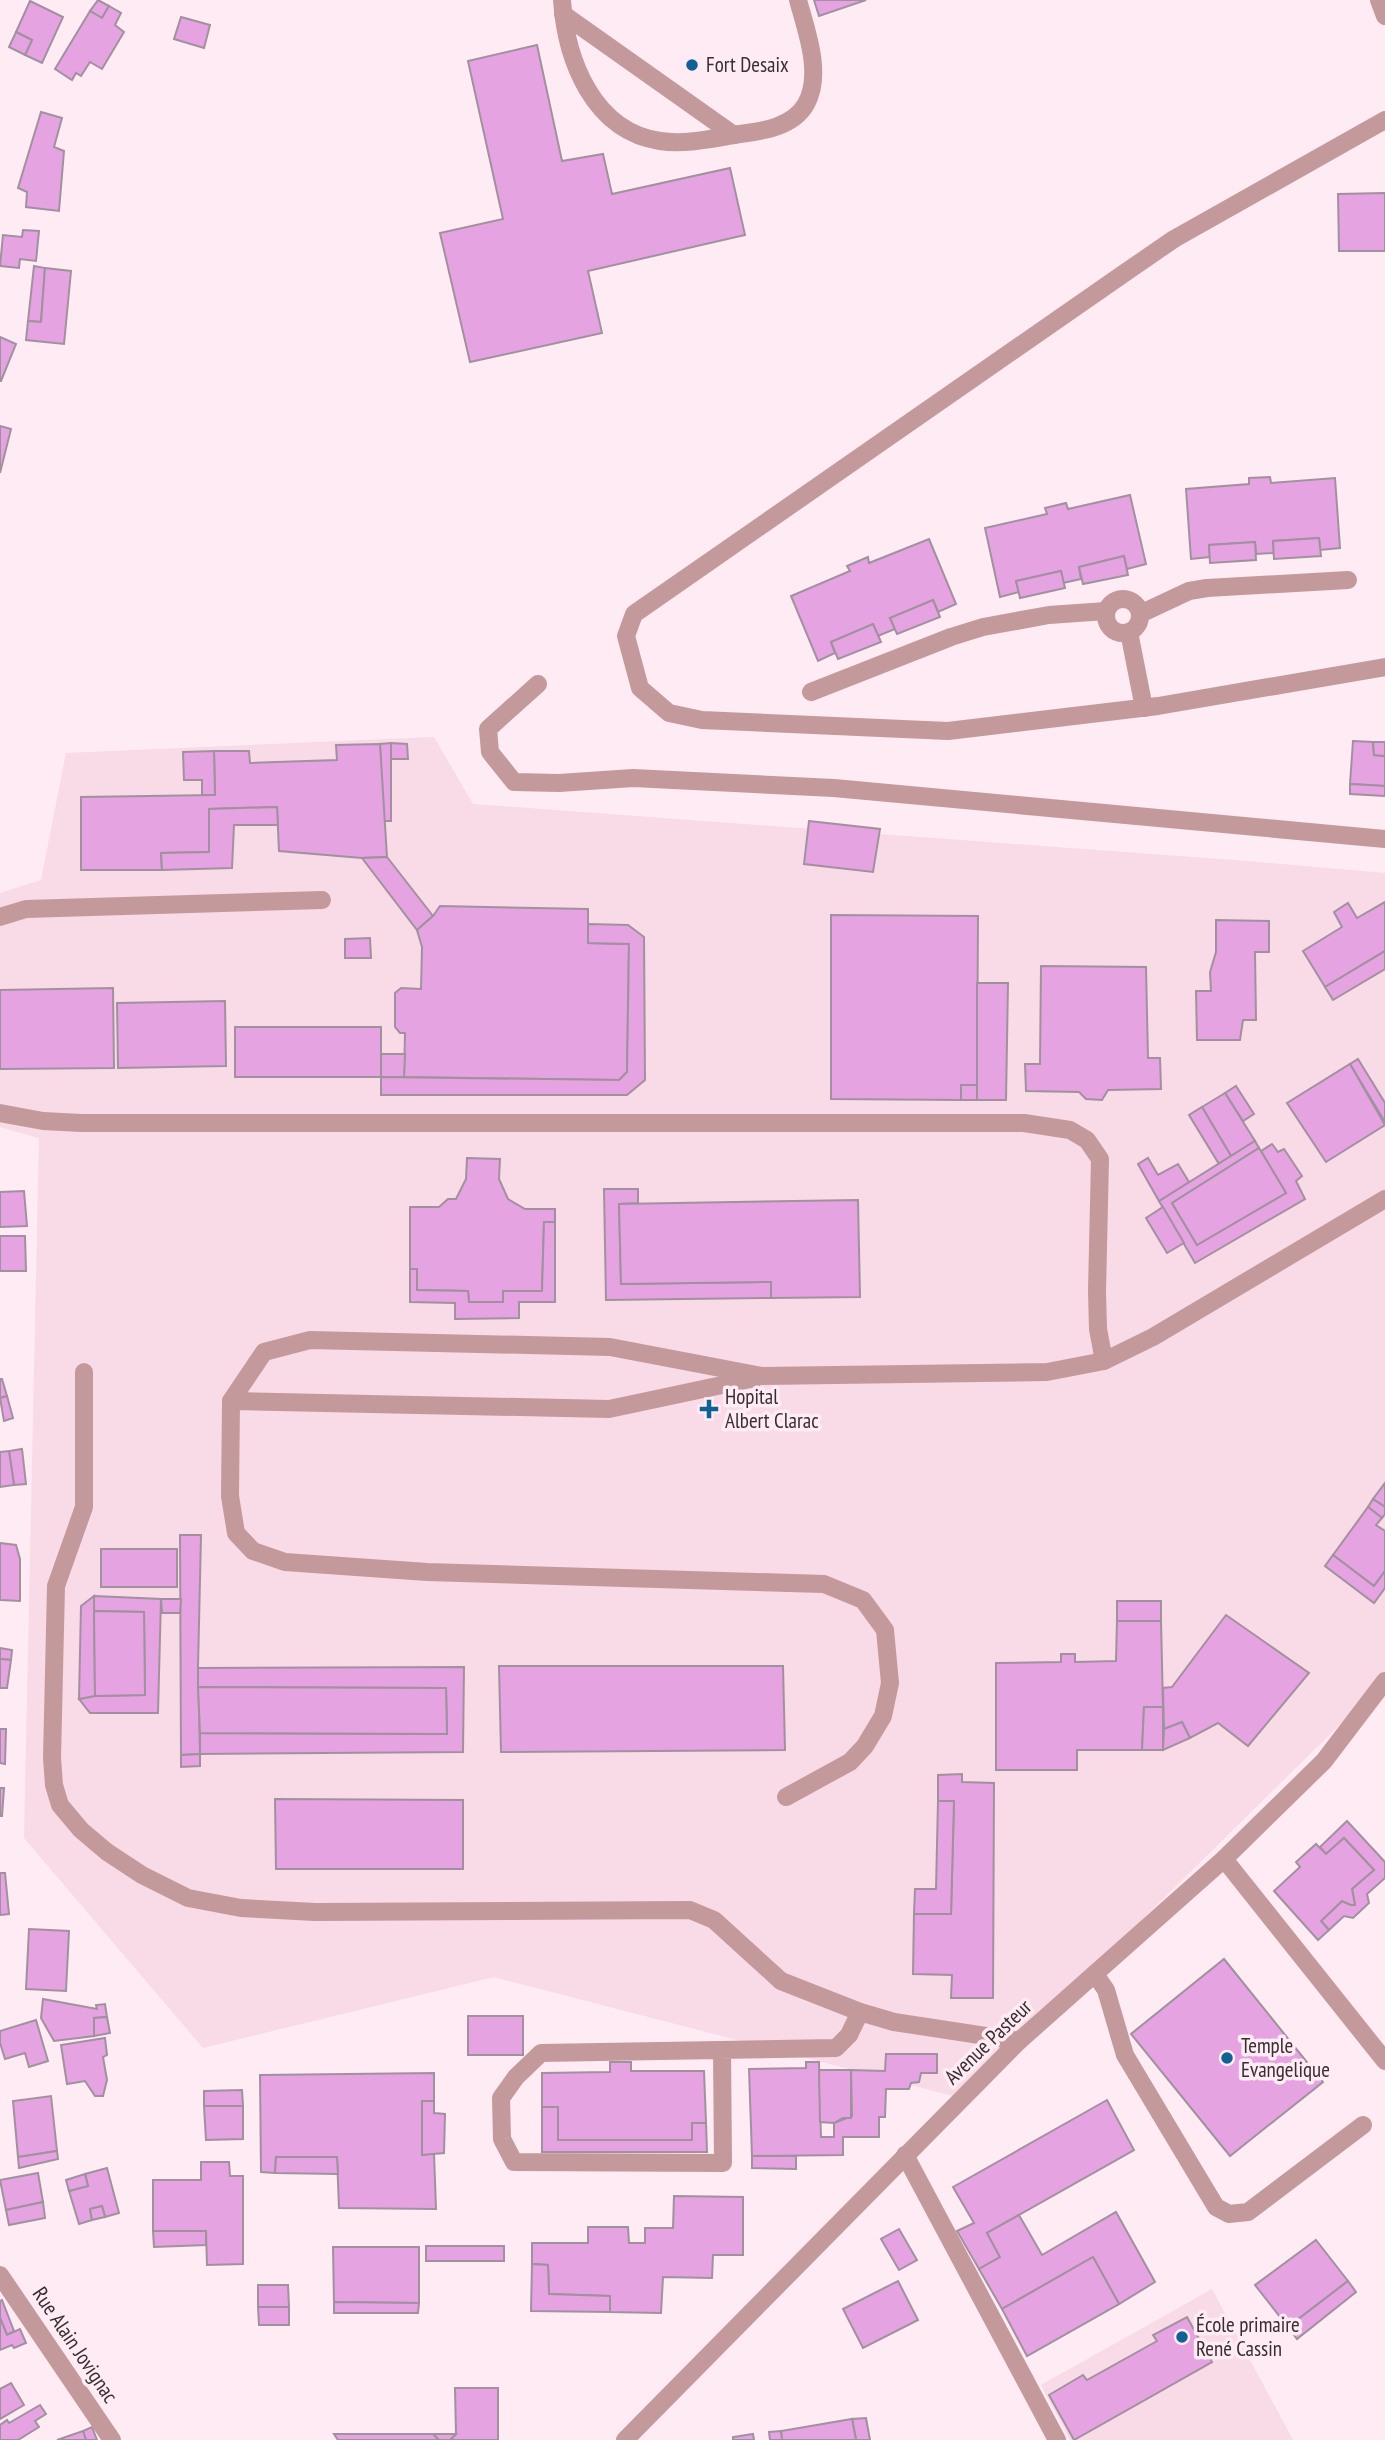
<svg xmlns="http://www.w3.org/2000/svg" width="1385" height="2440" viewBox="0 0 1385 2440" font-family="'PT Sans Narrow',sans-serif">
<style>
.built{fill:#f9dae7}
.building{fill:#e6a3e1;stroke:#a1919f;stroke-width:2}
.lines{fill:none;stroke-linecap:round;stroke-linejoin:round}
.minor{stroke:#c3999c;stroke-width:18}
.poi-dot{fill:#0f6293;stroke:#feebf3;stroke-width:2.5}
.labels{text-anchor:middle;stroke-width:7;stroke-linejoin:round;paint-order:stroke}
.poi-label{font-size:21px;fill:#372e32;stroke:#feebf3;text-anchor:start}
.street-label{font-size:21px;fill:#372e32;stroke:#feebf3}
</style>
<rect width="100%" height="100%" fill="#feebf3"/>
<g class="built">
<path d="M434,737L473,804L1247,861L1385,873V1680L961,2098L494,1977L203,2048L24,1838L39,1138L0,1127V893L41,880L66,753Z"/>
<path d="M1212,2289L1293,2440H1070L1041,2385Z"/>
</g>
<g class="building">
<path d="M98,0L109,6L102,18L90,11Z"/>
<path d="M814,0H866L819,16Z"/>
<path d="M30,1L63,17L42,63L25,55L32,40L16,32Z"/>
<path d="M109,6L121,13L115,25L124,32L102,69L90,62L81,76L76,73L72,80L55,69L90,11L102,18Z"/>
<path d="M181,17L210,25L204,48L174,39Z"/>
<path d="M16,32L32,40L25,55L9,47Z"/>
<path d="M537,45L562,161L603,154L612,194L730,168L745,235L588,271L602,333L470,362L440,233L503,219L468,61Z"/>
<path d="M41,112L62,118L54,147L64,151L59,211L26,207L27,192L18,188Z"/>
<path d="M1385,193V251H1339L1338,194Z"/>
<path d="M23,230L39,231L36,261L20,259L19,268L0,266L3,235L22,237Z"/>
<path d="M34,266L45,268L41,322L28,321Z"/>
<path d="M45,268L71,271L64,344L26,340L28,321L41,322Z"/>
<path d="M0,337L16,344L1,381H0Z"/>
<path d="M0,426L11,429L0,473Z"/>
<path d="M1270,477L1271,483L1335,478L1340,548L1320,550L1319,538L1273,541L1274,553L1256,554L1255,542L1209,545L1210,557L1191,559L1186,489L1249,484V478Z"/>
<path d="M1130,495L1146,564L1127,569L1124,556L1079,567L1081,579L1063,583L1061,571L1016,581L1019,592L1000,597L985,528L1047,514L1045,508L1066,503L1068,509Z"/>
<path d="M1319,538L1321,556L1274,559L1273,541Z"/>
<path d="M929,539L956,604L938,612L933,600L890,618L895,629L878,636L873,624L831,642L835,653L818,661L791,596L850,571L847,566L868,557L869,563Z"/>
<path d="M1255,542L1256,560L1210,563L1209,545Z"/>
<path d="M1124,556L1128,575L1083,584L1079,567Z"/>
<path d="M1061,571L1065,588L1020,598L1016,581Z"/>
<path d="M933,600L940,617L897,634L890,618Z"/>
<path d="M873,624L881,642L838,659L831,642Z"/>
<path d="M1353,741L1373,742L1374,755L1385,756V786L1350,784Z"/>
<path d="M1373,742H1385V756L1374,755Z"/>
<path d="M391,743V821H383L380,744Z"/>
<path d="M391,743L407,744L408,759H391Z"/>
<path d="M380,744L387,857L362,858L279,851L277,807L209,809V852L161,853L162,870H81V797L215,795L214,751H249L250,763L337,760L336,745Z"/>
<path d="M214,751L215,795H202V780H184L183,752Z"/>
<path d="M1350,784L1385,786V796L1350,794Z"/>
<path d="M277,807L278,825H234L232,868L162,870L161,853L209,852V809Z"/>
<path d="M809,821L880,829L873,872L804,864Z"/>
<path d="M387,857L433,916L417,930L362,858Z"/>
<path d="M1385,902V951L1325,987L1303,951L1342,927L1334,912L1348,903L1357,918Z"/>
<path d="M440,906L588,909V943L629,944L627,1072L619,1080L404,1077L405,1033H400L395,1027V993L401,988L421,989L422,947L417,930L433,916Z"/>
<path d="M831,915L978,916L977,1085H961V1100L831,1099Z"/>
<path d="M1216,920L1269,921V952H1255L1256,1020H1243L1240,1040H1197L1196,991H1211L1210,972L1216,952Z"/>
<path d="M588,924L628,925L644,937L645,1080L627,1095H381V1077L619,1080L627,1072L629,944L588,943Z"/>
<path d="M370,938L371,958H345V939Z"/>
<path d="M1385,951V969L1333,1000L1325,987Z"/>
<path d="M1041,966L1146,967L1148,1058H1160L1161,1089L1108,1090L1102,1100L1086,1099L1079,1092L1026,1091L1025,1064H1040Z"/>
<path d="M977,983H1008L1006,1100H977Z"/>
<path d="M113,988L114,1068L0,1069V990Z"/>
<path d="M225,1001L226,1066L118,1068L117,1003Z"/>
<rect x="235" y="1027" width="146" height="50"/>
<path d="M381,1054H405L404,1077H381Z"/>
<path d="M1358,1059L1385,1103V1122L1350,1064Z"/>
<path d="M1350,1064L1385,1125L1326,1162L1287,1103Z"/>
<rect x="961" y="1085" width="16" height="15"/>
<path d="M1236,1086L1254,1114L1243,1121L1225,1093Z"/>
<path d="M1225,1093L1255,1141L1231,1156L1202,1107Z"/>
<path d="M1202,1107L1231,1156L1219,1164L1189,1115Z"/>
<path d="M1255,1141L1259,1148L1172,1203L1197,1245L1286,1193L1261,1151L1272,1144L1278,1152L1284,1149L1302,1176L1296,1181L1305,1199L1195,1263L1159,1201Z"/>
<path d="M1259,1148L1286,1193L1197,1245L1172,1203Z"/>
<path d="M467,1158L500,1159L499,1179L508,1199L525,1209H555V1222H544L542,1291H503V1302H469L468,1291L417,1290V1269H410V1207H439L448,1199H456L466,1179Z"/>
<path d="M1148,1158L1158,1175L1178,1164L1189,1182L1159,1201L1138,1164Z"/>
<path d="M604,1189H638V1203L619,1204L621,1284L771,1282V1298L606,1300Z"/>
<path d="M24,1191L27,1226L0,1227V1192Z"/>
<path d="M858,1200L860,1297L771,1298V1282L621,1284L619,1204Z"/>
<path d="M1163,1207L1184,1243L1167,1253L1146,1218Z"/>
<path d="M544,1222H555V1302H519V1318L455,1319V1303L410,1302V1269H417V1290L468,1291L469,1302H503V1291H542Z"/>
<path d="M0,1236H25L26,1271H0Z"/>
<path d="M0,1379H2L7,1396L0,1398Z"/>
<path d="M7,1396L13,1418L4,1421L0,1398Z"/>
<path d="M22,1449L26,1484L14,1485L9,1451Z"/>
<path d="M9,1451L14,1485L0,1487V1452Z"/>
<path d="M1385,1483V1507L1373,1499Z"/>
<path d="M1373,1499L1385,1507V1514L1382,1518L1368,1507Z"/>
<path d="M1368,1507L1382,1518L1376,1525L1385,1531V1571L1374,1586L1333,1555Z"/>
<path d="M180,1535H201L198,1668L200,1754L181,1755Z"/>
<path d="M0,1543L16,1545L20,1559V1601L0,1600Z"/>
<rect x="101" y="1549" width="76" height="38"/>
<path d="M1333,1555L1374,1586L1385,1571V1588L1374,1603L1325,1566Z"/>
<path d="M94,1596L161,1599L158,1713H90L79,1699L95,1696L145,1695L144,1612L94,1611Z"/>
<path d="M94,1596L95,1696L79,1699L81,1606Z"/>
<path d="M161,1599H181L180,1613H162Z"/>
<rect x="1117" y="1601" width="44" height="20"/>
<path d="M94,1611L144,1612L145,1695L95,1696Z"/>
<path d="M1226,1615L1309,1673L1248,1746L1218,1723L1190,1738L1182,1722L1164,1729L1163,1688L1172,1687Z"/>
<path d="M1117,1621H1161L1163,1707H1144L1142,1750H1077V1770H996V1663L1061,1662V1654H1075V1662L1116,1661Z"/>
<path d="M0,1648L12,1650L11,1660L0,1659Z"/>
<path d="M0,1659L11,1660L7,1688H0Z"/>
<path d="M499,1666H783L785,1750L501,1752Z"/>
<path d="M464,1667L463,1752L200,1754V1733L447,1734L446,1688L198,1687V1668Z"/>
<path d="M198,1687L446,1688L447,1734L200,1733Z"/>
<path d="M1144,1707H1163V1750H1142Z"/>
<path d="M1182,1722L1190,1738L1163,1750L1164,1729Z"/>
<path d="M0,1729H6L5,1764L0,1763Z"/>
<path d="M200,1754V1766L181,1767V1755Z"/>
<path d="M962,1774V1782L994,1783L993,1998H951L952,1975L913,1974L914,1914H951L954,1801H938V1775Z"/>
<path d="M0,1788H4L2,1816H0Z"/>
<path d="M275,1799L463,1800V1869H276Z"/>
<path d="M938,1801H954L951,1914H914L915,1889H936Z"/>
<path d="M1347,1821L1385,1862V1878L1367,1894L1369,1903L1353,1918L1344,1916L1329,1930L1321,1921L1342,1901L1351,1905H1355L1352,1889L1374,1870L1344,1838L1326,1854L1320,1847Z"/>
<path d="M1344,1838L1374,1870L1352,1889L1355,1905H1351L1342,1901L1321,1921L1329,1930L1318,1940L1274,1891L1300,1867L1296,1862L1316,1844L1326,1854Z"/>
<path d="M0,1873H5L9,1914L0,1915Z"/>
<path d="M29,1929L69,1931L66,1991L26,1989Z"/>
<path d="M1224,1959L1323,2082L1230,2156L1131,2034Z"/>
<path d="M43,1999L97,2009L96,2005L105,2004L107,2017L94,2018V2036L54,2041L41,2018Z"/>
<rect x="468" y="2016" width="55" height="39"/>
<path d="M107,2017L110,2033L94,2036V2018Z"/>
<path d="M36,2020L48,2061L29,2067L25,2053L5,2059L0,2043V2031Z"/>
<path d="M105,2038L107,2055L103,2057L107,2080L103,2096H95L85,2081L67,2084L61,2045Z"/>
<path d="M886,2054H937V2073H921L919,2082L911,2083L909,2089H886L885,2117H879V2137H843V2155L752,2156L749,2069L806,2068V2062H819L821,2137H834V2123L852,2116L851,2070L885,2071Z"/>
<path d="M610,2062H631V2071H704L706,2123H692V2140H558V2107H542V2073L610,2072Z"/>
<path d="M819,2070H851V2118H843L834,2123L820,2122Z"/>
<path d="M434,2073V2101H422V2155L434,2153L436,2209L339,2208L337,2157H276L275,2173L261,2172L260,2075Z"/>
<path d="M242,2090L243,2106H204V2091Z"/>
<path d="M51,2096L57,2151L18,2157L13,2101Z"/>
<path d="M1107,2100L1134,2150L987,2233L1000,2257L979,2269L957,2231L974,2223L953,2187Z"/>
<path d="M422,2101H434V2113L445,2114L444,2153L422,2155Z"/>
<path d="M204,2106H243V2139L206,2140Z"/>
<path d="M542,2107H558V2140H692V2123H706L707,2152H542Z"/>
<path d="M57,2151L58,2159L19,2168L18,2157Z"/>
<path d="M752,2156H796V2169L752,2168Z"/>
<path d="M276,2157H337L338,2174L275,2173Z"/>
<path d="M201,2162H229L230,2176H243V2264L207,2265L206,2231H153V2180H201Z"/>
<path d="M107,2168L119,2213L105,2217L102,2206L90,2209L92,2220L79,2224L69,2191L88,2186L85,2174Z"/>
<path d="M38,2173L43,2202L6,2210L0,2180Z"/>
<path d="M85,2174L88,2186L69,2191L66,2180Z"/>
<path d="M674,2196L743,2197V2255H713L712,2278L663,2277L661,2313L610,2312V2296L549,2294L548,2265L532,2264V2243H588V2227H628L629,2243H645V2228H673Z"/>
<path d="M43,2202L45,2218L9,2225L6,2210Z"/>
<path d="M102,2206L105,2217L92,2220L90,2209Z"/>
<path d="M1116,2212L1155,2282L1119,2304L1093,2257L1002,2309L979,2269L1000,2257L987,2233L1019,2215L1042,2255Z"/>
<path d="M899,2229L917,2260L899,2270L881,2239Z"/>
<path d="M153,2231H206V2245L154,2247Z"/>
<path d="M1316,2240L1348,2281L1288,2327L1255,2285Z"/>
<rect x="426" y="2246" width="78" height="15"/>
<path d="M333,2247H419V2303L334,2302Z"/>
<path d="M1093,2257L1119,2304L1027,2356L1002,2309Z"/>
<path d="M532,2264L548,2265L549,2294L610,2296V2312L531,2311Z"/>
<path d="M898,2281L918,2320L863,2348L843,2309Z"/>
<path d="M1348,2281L1356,2292L1297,2339L1288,2327Z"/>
<path d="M258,2285H288L289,2307H258Z"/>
<path d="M2,2300L14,2331L7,2335L0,2318V2301Z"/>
<path d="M334,2302L419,2303L418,2313H334Z"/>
<path d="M258,2307H289V2325H259Z"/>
<path d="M1187,2317L1212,2362L1074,2440L1049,2395L1083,2375L1087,2380L1157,2341L1153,2335Z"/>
<path d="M0,2318L7,2335L20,2329L26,2343L14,2348L12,2345L0,2350Z"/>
<path d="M11,2383L24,2405L0,2419V2389Z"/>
<path d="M455,2388H498V2440H450L456,2434Z"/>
<path d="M40,2405L46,2414L35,2421L39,2427L18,2440H0V2425L7,2420L9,2423Z"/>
<path d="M866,2418L870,2440H856L852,2419Z"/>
<path d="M852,2419L856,2440H782L781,2431Z"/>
<path d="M92,2427L97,2440H86L83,2431Z"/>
<path d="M83,2431L86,2440H57Z"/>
<path d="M781,2431L782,2440H770L769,2432Z"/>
<path d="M334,2434H433L439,2440H338Z"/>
<path d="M433,2434H456L450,2440H439Z"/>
<path d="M753,2434L754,2440H733V2437Z"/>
</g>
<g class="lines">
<g class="minor">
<path d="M562,0C566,60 593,131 660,141C685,145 716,138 740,134C763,131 793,127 806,104C823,74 806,30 798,0"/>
<path d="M1379,0L1385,16"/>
<path d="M563,14L734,135"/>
<path d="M1385,120L1174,239L1126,272L634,614L626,636L640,688L669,713L702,720L948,731L1158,706L1385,667"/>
<circle cx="1123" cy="616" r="17"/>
<path d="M1140,614L1189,591L1207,588L1348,580"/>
<path d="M1129,632L1144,708"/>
<path d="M538,684L488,729L490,752L514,782L559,783L633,778L834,788L1385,839"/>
<path d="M811,692L951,637L983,627L1049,615L1106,611"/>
<path d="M0,917L26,909L322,900"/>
<path d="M0,1113L43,1121L81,1123H1024L1070,1130L1087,1140L1100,1159L1097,1291L1098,1329L1104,1361"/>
<path d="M84,1372V1507L56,1586L52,1758L54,1785L60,1805L81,1830L107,1852L142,1875L188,1898L241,1908L315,1912L690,1910L714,1920L781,1981L860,2012L894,2022L1019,2041"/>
<path d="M231,1401L609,1409L755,1378"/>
<path d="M786,1797L850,1762L865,1746L883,1716L890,1683L885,1630L863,1600L824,1584L427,1572L285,1562L253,1551L236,1533L230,1496L231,1401L264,1352L310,1340L610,1347L762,1376L1047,1372L1104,1361L1153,1337L1385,1199"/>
<path d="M1224,1859L1385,2061"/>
<path d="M1095,1974L1106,1990L1125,2055L1216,2207L1229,2214L1248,2212L1363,2125"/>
<path d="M722,2051L723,2163L514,2162L502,2139L501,2098L516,2077L541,2053L836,2048L849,2035L860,2012"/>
<path d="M905,2155L1057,2440"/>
<path d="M0,2275L112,2440"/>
<path d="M625,2440L1019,2041L1224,1859L1324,1761L1385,1681"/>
</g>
</g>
<g class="poi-dot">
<circle cx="692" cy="65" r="7"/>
<path d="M705.5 1398.5h7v7h7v7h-7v7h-7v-7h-7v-7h7z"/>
<circle cx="1227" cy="2058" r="7"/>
<circle cx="1182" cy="2337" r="7"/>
</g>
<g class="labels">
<g class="poi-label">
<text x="706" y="72">Fort Desaix</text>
<text x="725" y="1404">Hopital<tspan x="725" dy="24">Albert Clarac</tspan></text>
<text x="1241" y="2053">Temple<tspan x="1241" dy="24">Evangelique</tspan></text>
<text x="1196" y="2332">École primaire<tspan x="1196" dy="24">René Cassin</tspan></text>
</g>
<g class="street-label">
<text transform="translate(988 2042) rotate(-44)" y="7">Avenue Pasteur</text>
<text transform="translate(75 2345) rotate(56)" y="7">Rue Alain Jovignac</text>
</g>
</g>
</svg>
